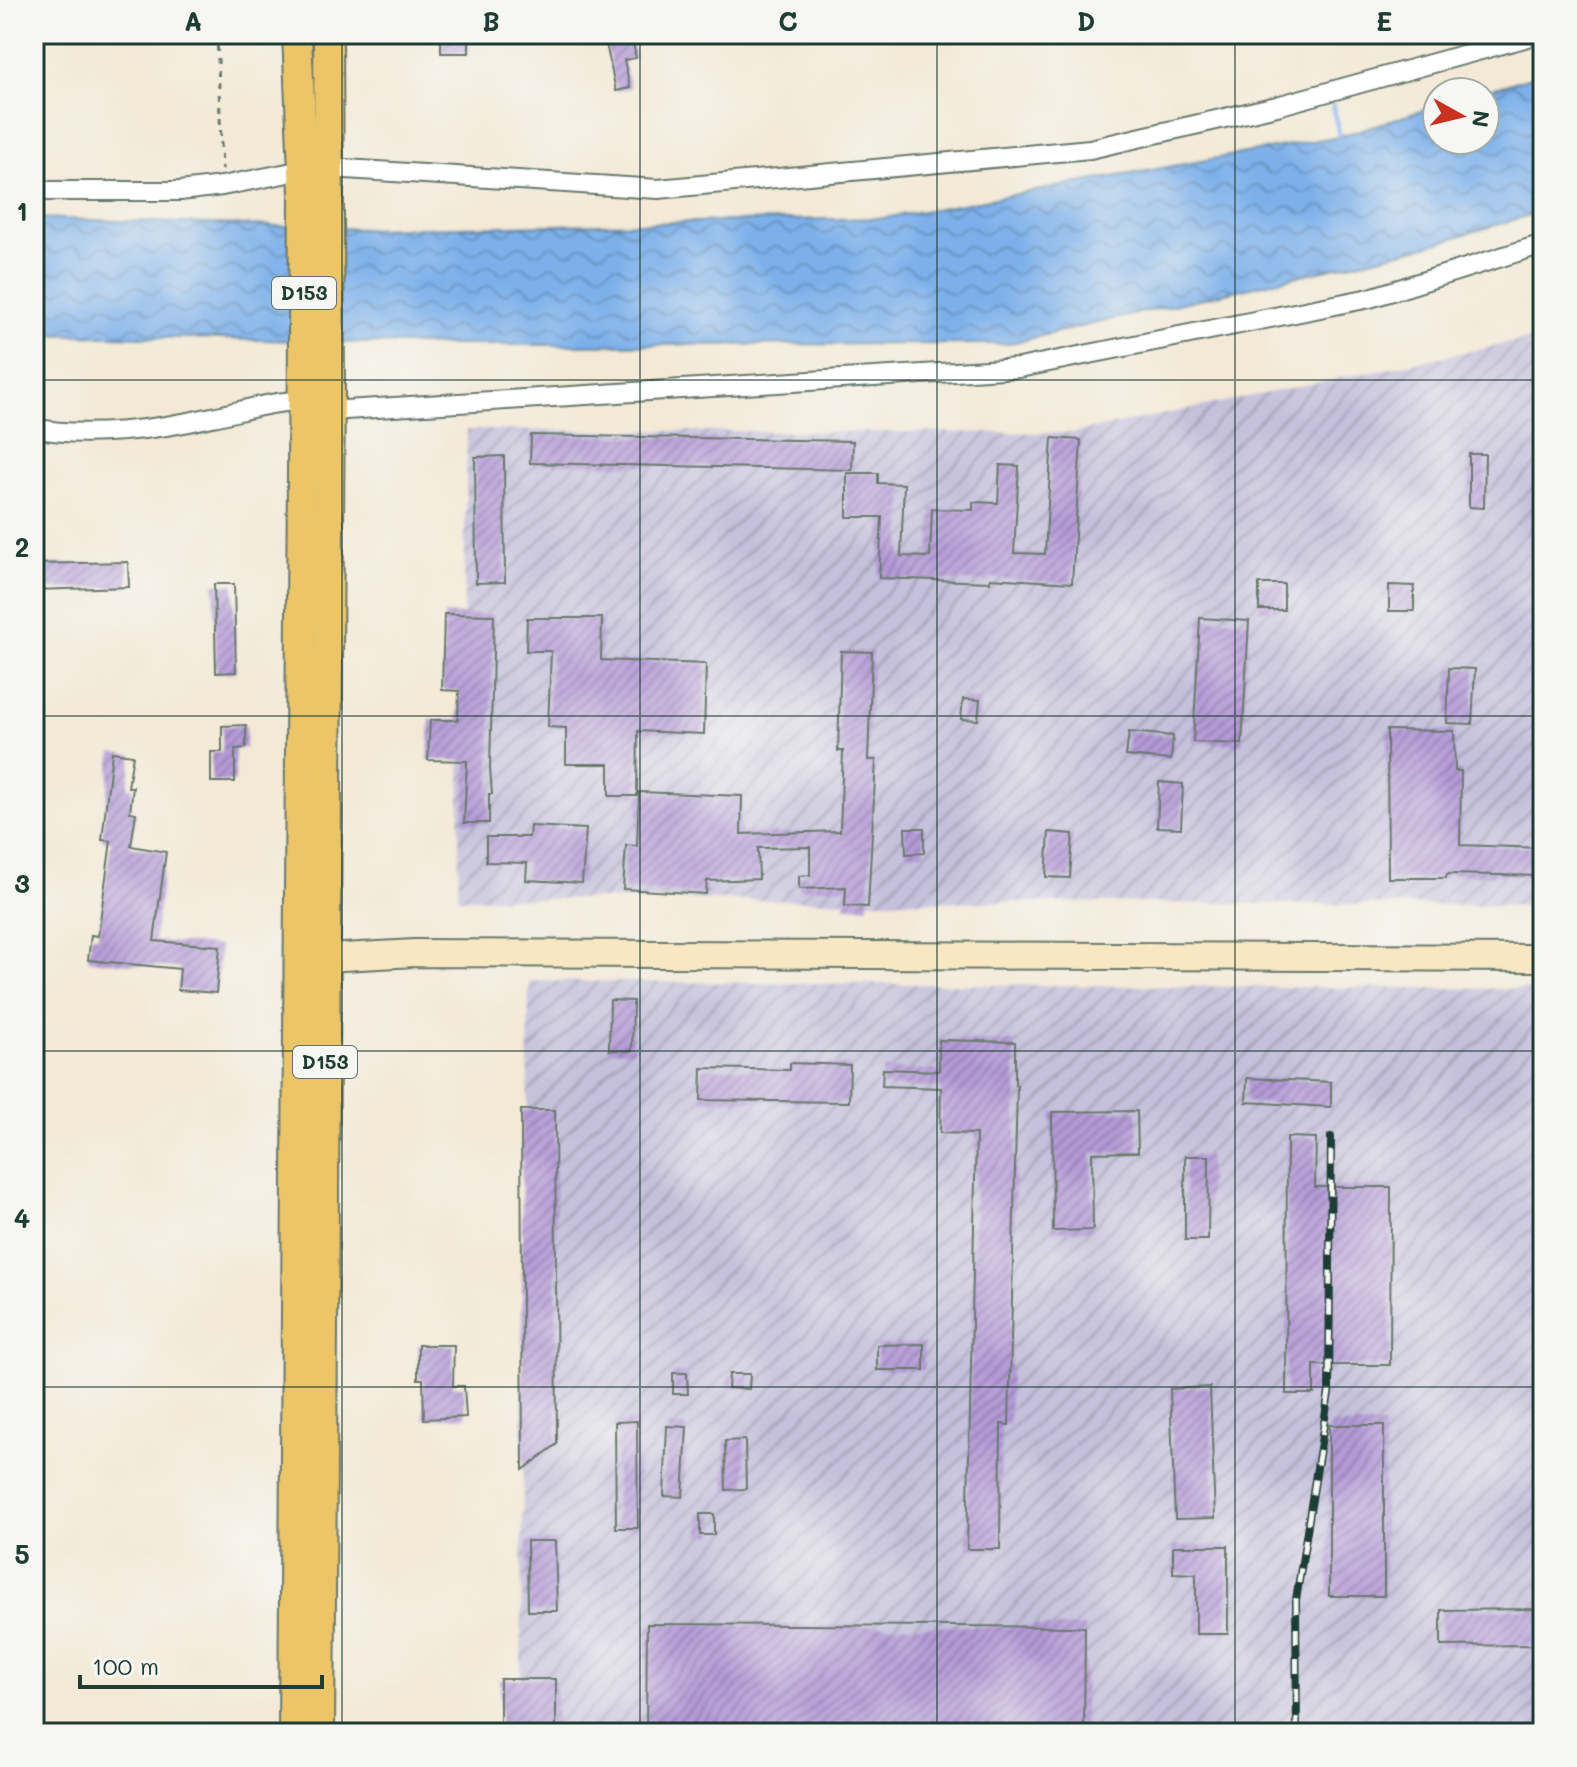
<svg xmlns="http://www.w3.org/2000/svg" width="1577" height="1767" viewBox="0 0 1577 1767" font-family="Mali,sans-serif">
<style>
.industrial{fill:url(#industrial-furrows)}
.water{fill:url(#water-waves);stroke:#4e768f;stroke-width:2}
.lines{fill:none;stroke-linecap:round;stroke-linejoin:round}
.stream{stroke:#7db0ea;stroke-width:5}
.building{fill:url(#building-hatch)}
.minor-casing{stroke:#69796d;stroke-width:22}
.secondary-casing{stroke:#69796d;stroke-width:30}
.primary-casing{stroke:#69796d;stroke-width:32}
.path{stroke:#69796d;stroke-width:3;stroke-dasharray:6 6;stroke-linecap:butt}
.minor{stroke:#fff;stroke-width:18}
.secondary{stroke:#f7e8c3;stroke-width:26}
.primary{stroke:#ecc569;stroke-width:28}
.rail-casing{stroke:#1f3d34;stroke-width:8}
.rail{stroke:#f6f6f2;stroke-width:5;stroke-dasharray:15;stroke-linecap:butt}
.grid{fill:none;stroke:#1f3d34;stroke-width:2;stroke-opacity:0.55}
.labels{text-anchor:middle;stroke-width:6;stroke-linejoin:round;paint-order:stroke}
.shield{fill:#f6f6f2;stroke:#60746d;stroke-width:2}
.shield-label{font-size:20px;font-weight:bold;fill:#1f3d34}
.neatline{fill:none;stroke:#1f3d34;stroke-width:3}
.grid-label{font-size:26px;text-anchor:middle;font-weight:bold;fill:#1f3d34}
</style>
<defs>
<pattern id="industrial-furrows" width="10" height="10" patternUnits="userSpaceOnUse" patternTransform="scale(2)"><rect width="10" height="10" fill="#c5c0db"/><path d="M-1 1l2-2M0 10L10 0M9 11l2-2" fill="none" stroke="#9f9db2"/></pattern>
<pattern id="water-waves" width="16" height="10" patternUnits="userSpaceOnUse" patternTransform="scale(2)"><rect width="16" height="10" fill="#7db0ea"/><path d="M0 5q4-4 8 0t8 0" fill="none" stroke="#6690be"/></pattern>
<pattern id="building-hatch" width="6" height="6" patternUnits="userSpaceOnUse" patternTransform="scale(2)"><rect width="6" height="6" fill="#b49ad7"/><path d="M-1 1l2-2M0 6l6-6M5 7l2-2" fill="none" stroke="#927faf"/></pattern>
</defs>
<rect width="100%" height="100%" fill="#f6f6f2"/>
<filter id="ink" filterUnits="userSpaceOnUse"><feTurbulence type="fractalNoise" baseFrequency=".0125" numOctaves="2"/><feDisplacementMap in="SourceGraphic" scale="16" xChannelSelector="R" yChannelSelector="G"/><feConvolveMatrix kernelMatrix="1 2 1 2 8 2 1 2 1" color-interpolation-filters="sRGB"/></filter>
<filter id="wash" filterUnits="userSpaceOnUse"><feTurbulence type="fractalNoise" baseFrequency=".006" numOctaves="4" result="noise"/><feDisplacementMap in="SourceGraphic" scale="32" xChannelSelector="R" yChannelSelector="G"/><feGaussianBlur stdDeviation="1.8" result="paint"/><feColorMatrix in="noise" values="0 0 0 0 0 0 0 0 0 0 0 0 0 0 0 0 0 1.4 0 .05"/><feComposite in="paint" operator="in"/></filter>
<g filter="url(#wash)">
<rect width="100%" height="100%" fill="#f3e9d6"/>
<g class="industrial">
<path d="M1543,336V906L458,898L467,430L1073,433Z"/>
<path d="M529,981L1543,989V1733H520Z"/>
</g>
<path class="water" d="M1543,73V211L1426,246L1007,344L446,345L34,334V218L363,229L884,218L1340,136L1437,106V140H1485V92H1482Z"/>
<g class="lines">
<g class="stream">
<path d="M1313,34L1316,46"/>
<path d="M1333,106L1341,143"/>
</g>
</g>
<g id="blocks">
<g class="building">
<rect x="441" y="34" width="28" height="19"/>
<path d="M604,34H631L636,58L624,60L630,88L616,91Z"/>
<path d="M531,435L853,441L852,470L530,463Z"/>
<path d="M1052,438L1081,440L1072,583L990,578V582L879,578L882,517H847V473H878V483L904,484L901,556L930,557L932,509L973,510V502L998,503L1000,465L1019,466L1014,553L1045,554Z"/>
<path d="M1469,454H1485L1484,508L1469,507Z"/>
<path d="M504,456L505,582L476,583L475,457Z"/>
<path d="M128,562L129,587L34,590V564Z"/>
<path d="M214,584H234L236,672L216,673Z"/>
<rect x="1259" y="584" width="25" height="26"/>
<path d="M1389,585L1414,586V611H1389Z"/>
<path d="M444,614L494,615L490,768L492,794H489V823H464L467,761L428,760L430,720H458L459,691L442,690Z"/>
<path d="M527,618H602L601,660L706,664L704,734L638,731L637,796H609V764H566V728L548,727L551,651H526Z"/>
<path d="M1200,618L1249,621L1242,744L1193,742Z"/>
<path d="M841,651L872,652L868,760H876L868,907L845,906L846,887L799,889V876L810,875V847L758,848L759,879L707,881L706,894L623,889L626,845L637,846L639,792L742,796L741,834L840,831L843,751H838Z"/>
<path d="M1449,668L1475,669L1472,724L1447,723Z"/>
<path d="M963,699L980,700L978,720L961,719Z"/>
<path d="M246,725V748L235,749V782H211V752H222V726Z"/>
<path d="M1387,730L1454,731L1455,771H1461L1460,845L1543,848V876L1447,874L1446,878H1388Z"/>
<path d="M1129,732L1173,736L1171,760L1126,756Z"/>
<path d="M112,752L133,755L128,787H133L130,812L136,813L131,846L166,852L154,941L220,946L216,993L178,990L180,969L88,960L91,935L98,936L111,841L102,840Z"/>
<path d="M1159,782L1183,784L1181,828L1157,827Z"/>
<path d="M530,826L586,829L582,883L526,880L527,863L486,862V837H529Z"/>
<path d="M905,828H924V853L906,854Z"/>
<path d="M1049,832L1073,834L1070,878L1046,877Z"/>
<path d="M610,1000L633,1001L632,1051L609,1050Z"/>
<path d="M939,1040L1015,1042V1085H1017L1009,1425L1001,1424L1000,1549H967L976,1134L940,1133L941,1088L882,1086L883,1069L939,1071Z"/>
<path d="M790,1063L850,1065L849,1102L701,1100L702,1068L790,1070Z"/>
<path d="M1247,1078L1331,1082V1107L1246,1102Z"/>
<path d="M521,1110H555L557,1444L523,1470Z"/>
<path d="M1137,1111L1138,1152L1092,1153L1093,1230L1053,1231L1052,1112Z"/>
<path d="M1287,1137L1316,1138L1315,1187H1391L1390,1365H1314V1394H1286Z"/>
<path d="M1185,1156H1209L1208,1240H1185Z"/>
<path d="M924,1344V1370H877V1345Z"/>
<path d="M418,1345H454L453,1386H464L466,1417L424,1419L423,1379H418Z"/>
<path d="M673,1373H687L688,1394H673Z"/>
<path d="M729,1374H750L749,1389L728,1388Z"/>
<path d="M1210,1387L1215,1518L1175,1519L1170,1389Z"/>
<path d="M637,1421L638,1528H616L615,1422Z"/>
<rect x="1329" y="1425" width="55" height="171"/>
<path d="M667,1426L687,1427L683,1497L664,1496Z"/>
<path d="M745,1440L746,1489L726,1490L725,1441Z"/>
<rect x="700" y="1514" width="14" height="21"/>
<path d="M527,1541H555L557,1611H528Z"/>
<path d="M1173,1546H1228V1634H1196V1574L1173,1573Z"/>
<path d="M1543,1609V1645L1441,1646V1610Z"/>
<path d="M647,1624L1085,1627L1084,1733H646Z"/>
<rect x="500" y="1679" width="56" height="54"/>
</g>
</g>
</g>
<g filter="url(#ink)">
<use href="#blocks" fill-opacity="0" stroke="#69796d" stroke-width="2"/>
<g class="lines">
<g class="minor-casing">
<g id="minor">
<path d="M330,168L658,189L1090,149L1277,106L1539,34"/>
<path d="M34,191H180L222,186L303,170"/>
<path d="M329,411L1019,368L1370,298L1543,244"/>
<path d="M34,428C85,439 161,429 212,417C243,411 271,401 303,401"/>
</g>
</g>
<g class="secondary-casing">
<path id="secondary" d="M307,959L415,953L1543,958"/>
</g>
<g class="primary-casing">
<g id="primary">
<path d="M293,1733L304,194L297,34"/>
<path d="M320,1733L330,390L328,34"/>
</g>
</g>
<path class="path" d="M217,34L222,170"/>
<use href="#minor" class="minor"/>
<use href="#secondary" class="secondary"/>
<use href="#primary" class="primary"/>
<g class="rail-casing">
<path id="rail" d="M1297,1733L1296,1600L1329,1392L1331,1137"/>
</g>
<use href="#rail" class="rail"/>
</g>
</g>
<path class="grid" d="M342,34V1733M640,34V1733M937,34V1733M1235,34V1733M34,380H1543M34,716H1543M34,1051H1543M34,1387H1543"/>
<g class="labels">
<g class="shield">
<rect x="272" y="277" width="64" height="32" rx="6"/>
<rect x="293" y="1046" width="64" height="32" rx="6"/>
</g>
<g class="shield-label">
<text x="304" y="300">D153</text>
<text x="325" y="1069">D153</text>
</g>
</g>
<rect width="1577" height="1767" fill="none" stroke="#f6f6f2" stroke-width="88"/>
<g transform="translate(1461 116) rotate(98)"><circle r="38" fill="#f6f6f2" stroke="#a0aca6" stroke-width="2"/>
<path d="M0-6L14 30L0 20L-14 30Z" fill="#c8321e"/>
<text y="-12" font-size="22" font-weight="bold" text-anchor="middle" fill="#1f3d34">N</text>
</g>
<path d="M80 1675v12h242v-12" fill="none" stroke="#1f3d34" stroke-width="4"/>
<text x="92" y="1675" font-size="24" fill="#1f3d34" stroke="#f6f6f2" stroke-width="6" paint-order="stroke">100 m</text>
<rect x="44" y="44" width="1489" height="1679" class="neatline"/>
<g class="grid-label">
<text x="193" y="31">A</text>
<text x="491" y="31">B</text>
<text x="788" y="31">C</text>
<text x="1086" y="31">D</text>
<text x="1384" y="31">E</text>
<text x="22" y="221">1</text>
<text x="22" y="557">2</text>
<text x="22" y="893">3</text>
<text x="22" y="1228">4</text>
<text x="22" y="1564">5</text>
</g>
</svg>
